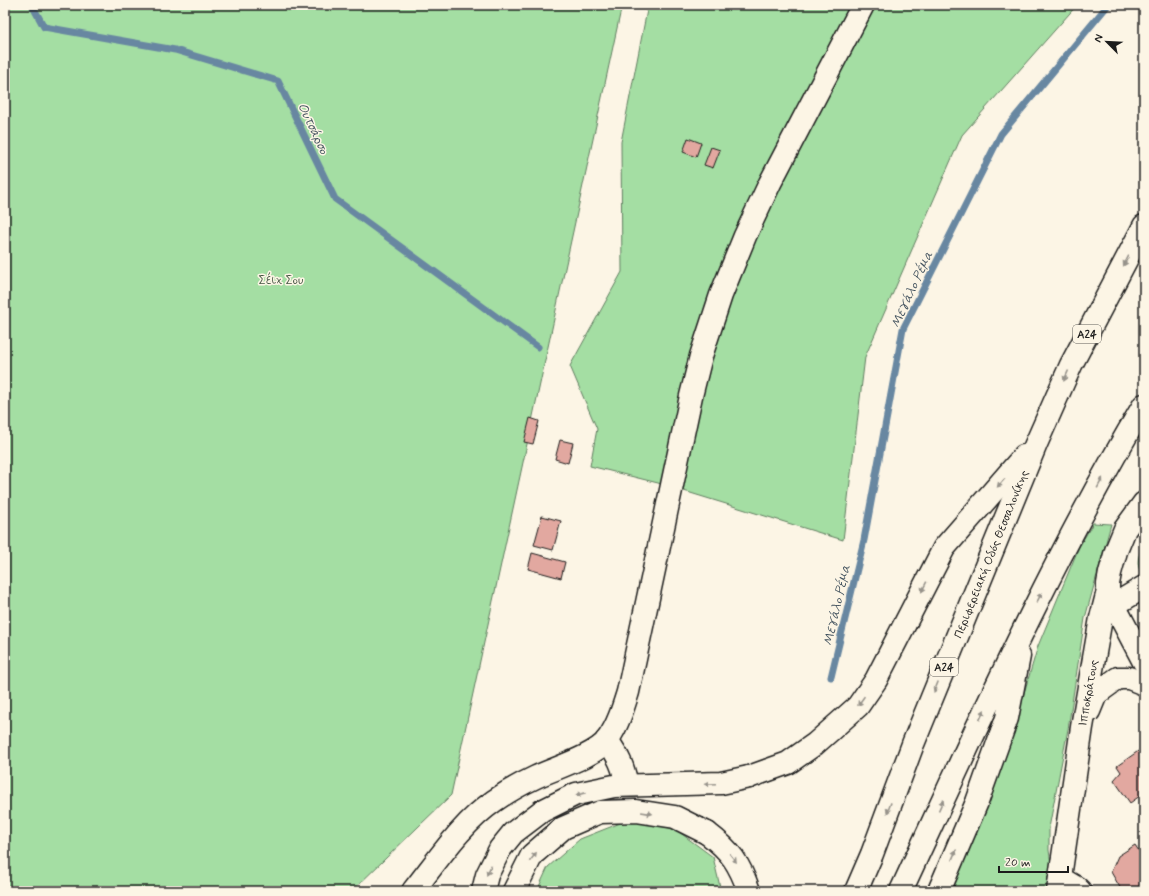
<svg xmlns="http://www.w3.org/2000/svg" width="1149" height="896" viewBox="0 0 1149 896" font-family="Mynerve,sans-serif">
<style>
.green{fill:#a4dea3;stroke:#607d60}
.lines{fill:none;stroke-linecap:round;stroke-linejoin:round}
.stream{stroke:#6887a1;stroke-width:7}
.building{fill:#e2a8a0;stroke:#1c1c1c}
.minor-casing{stroke:#1c1c1c;stroke-width:25}
.major-casing{stroke:#1c1c1c;stroke-width:25}
.highway-casing{stroke:#1c1c1c;stroke-width:25}
.minor{stroke:#fcf5e5;stroke-width:22}
.major{stroke:#fcf5e5;stroke-width:22}
.highway{stroke:#fcf5e5;stroke-width:22}
.oneway{fill:#97938b}
.labels{text-anchor:middle;stroke-width:3;stroke-linejoin:round;paint-order:stroke}
.shield{fill:#fcf5e5;stroke:#5f5d58;stroke-width:1}
.shield-label{font-size:11px;font-weight:bold;fill:#1c1c1c}
.park-label{font-size:12px;fill:#455644;stroke:#fcf5e5}
.street-label{font-size:12px;fill:#1c1c1c;stroke:#fcf5e5}
.water-label{font-size:13px;font-style:italic;fill:#42525e;stroke:#fcf5e5}
</style>
<rect width="100%" height="100%" fill="#fcf5e5"/>
<filter id="ink" filterUnits="userSpaceOnUse"><feTurbulence type="fractalNoise" baseFrequency=".025" numOctaves="2"/><feDisplacementMap in="SourceGraphic" scale="8" xChannelSelector="R" yChannelSelector="G"/><feConvolveMatrix kernelMatrix="1 2 1 2 8 2 1 2 1" color-interpolation-filters="sRGB"/></filter>
<g filter="url(#ink)">
<g class="green">
<path d="M5,5H622L451,795L352,891H5Z"/>
<path d="M648,5H1077L962,135L865,357L843,540L658,483L590,466L597,429L570,366L622,272L621,142Z"/>
<path d="M1093,523L1111,524L1085,618L1068,729L1049,828V850L1052,871L1050,891H949L1016,720L1038,646L1079,547Z"/>
<path d="M1144,545V572L1141,573C1136,563 1138,555 1144,545Z"/>
<path d="M628,820L675,829L713,857L721,891H537L548,867L580,839Z"/>
</g>
<g class="lines">
<g class="stream">
<path d="M32,5L44,27L175,50L278,81L335,199L538,347"/>
<path d="M831,677L864,540L903,329L1001,134L1108,5"/>
</g>
</g>
<g class="building">
<path d="M688,138L701,143L696,157L683,152Z"/>
<path d="M711,147L720,150L713,168L704,165Z"/>
<path d="M530,418L539,421L533,444L524,442Z"/>
<path d="M560,440L573,443L568,463L555,459Z"/>
<path d="M542,516L561,521L553,550L534,545Z"/>
<path d="M532,553L565,562L561,578L528,569Z"/>
<path d="M1144,747V793L1130,803L1114,780L1121,772L1117,766Z"/>
<path d="M1135,845L1139,851L1144,848V891H1122L1111,872L1118,856Z"/>
</g>
<g class="lines">
<g class="minor-casing">
<g id="minor">
<path d="M1108,591L1114,605L1144,662"/>
<path d="M1114,605L1144,587"/>
<path d="M1089,711L1096,694L1118,678H1129L1144,684"/>
<path d="M607,740C619,757 623,766 627,785"/>
<path d="M1060,878L1077,888L1080,891"/>
<path d="M413,891C438,860 461,824 494,801C507,792 521,784 536,777C555,768 596,756 608,739C618,725 623,708 628,692L691,396L701,356L721,295L745,236L770,183L863,5"/>
<path d="M1058,891L1082,727L1101,618L1108,591V584L1110,573L1116,551L1125,529L1144,503"/>
</g>
</g>
<g class="major-casing">
<g id="major">
<path d="M483,891L487,875L500,849L513,833L542,811L576,794L614,786L721,783L749,777"/>
<path d="M514,891L532,855L563,828L600,812L636,811L675,817L707,833"/>
</g>
</g>
<g class="highway-casing">
<g id="highway">
<path d="M749,777L788,763L815,744L858,706L876,680L944,548L1024,456"/>
<path d="M707,833C731,851 739,863 749,891"/>
<path d="M856,891L872,854L913,744L1036,444L1071,365L1144,226"/>
<path d="M901,891C977,727 1051,561 1144,405"/>
<path d="M939,891L977,802L1007,718L1019,656"/>
</g>
</g>
<use href="#minor" class="minor"/>
<use href="#major" class="major"/>
<use href="#highway" class="highway"/>
</g>
<defs><path id="oneway-solid" d="M-6-.8H1V-3.2L6.5 0L1 3.2V.8H-6Z"/></defs>
<g class="oneway">
<use href="#oneway-solid" transform="translate(1126 261) rotate(118)"/>
<use href="#oneway-solid" transform="translate(1066 376) rotate(114)"/>
<use href="#oneway-solid" transform="translate(1001 483) rotate(132)"/>
<use href="#oneway-solid" transform="translate(1100 483) rotate(-62)"/>
<use href="#oneway-solid" transform="translate(924 587) rotate(117)"/>
<use href="#oneway-solid" transform="translate(1039 598) rotate(-62)"/>
<use href="#oneway-solid" transform="translate(936 687) rotate(112)"/>
<use href="#oneway-solid" transform="translate(861 701) rotate(125)"/>
<use href="#oneway-solid" transform="translate(982 715) rotate(-65)"/>
<use href="#oneway-solid" transform="translate(710 784) rotate(178)"/>
<use href="#oneway-solid" transform="translate(581 794) rotate(166)"/>
<use href="#oneway-solid" transform="translate(941 805) rotate(-66)"/>
<use href="#oneway-solid" transform="translate(889 808) rotate(110)"/>
<use href="#oneway-solid" transform="translate(647 813) rotate(9)"/>
<use href="#oneway-solid" transform="translate(954 855) rotate(-67)"/>
<use href="#oneway-solid" transform="translate(533 857) rotate(-53)"/>
<use href="#oneway-solid" transform="translate(733 858) rotate(52)"/>
<use href="#oneway-solid" transform="translate(489 870) rotate(115)"/>
</g>
</g>
<g class="labels">
<g class="shield">
<rect x="1073" y="325" width="28" height="18" rx="3"/>
<rect x="930" y="658" width="28" height="18" rx="3"/>
</g>
<g class="shield-label">
<text x="1087" y="338">Α24</text>
<text x="944" y="671">Α24</text>
</g>
<g class="park-label">
<text x="281" y="284">Σέιχ Σου</text>
</g>
<g class="street-label">
<text transform="translate(991 554) rotate(-68)" y="4">Περιφερειακή Οδός Θεσσαλονίκης</text>
<text transform="translate(1088 693) rotate(-80)" y="4">Ιπποκράτους</text>
</g>
<g class="water-label">
<text transform="translate(314 128) rotate(65)" y="5">Ουτσάρσο</text>
<text transform="translate(911 289) rotate(-65)" y="5">Μεγάλο Ρέμα</text>
<text transform="translate(836 605) rotate(-77)" y="5">Μεγάλο Ρέμα</text>
</g>
</g>
<rect width="1149" height="896" fill="none" stroke="#fcf5e5" stroke-width="20"/>
<rect x="10" y="10" width="1129" height="876" fill="none" stroke="#1c1c1c" stroke-width="1.5" filter="url(#ink)"/>
<g transform="translate(1107 42) rotate(294)" stroke="#fcf5e5" stroke-width="3" paint-order="stroke">
<path d="M0-3L7 15L0 10L-7 15Z" fill="#1c1c1c"/>
<text y="-6" font-size="11" font-weight="bold" text-anchor="middle" fill="#1c1c1c">N</text>
</g>
<path d="M999 866v6h69v-6" fill="none" stroke="#1c1c1c" stroke-width="2"/>
<text x="1005" y="866" font-size="12" fill="#1c1c1c" stroke="#fcf5e5" stroke-width="3" paint-order="stroke">20 m</text>
</svg>
